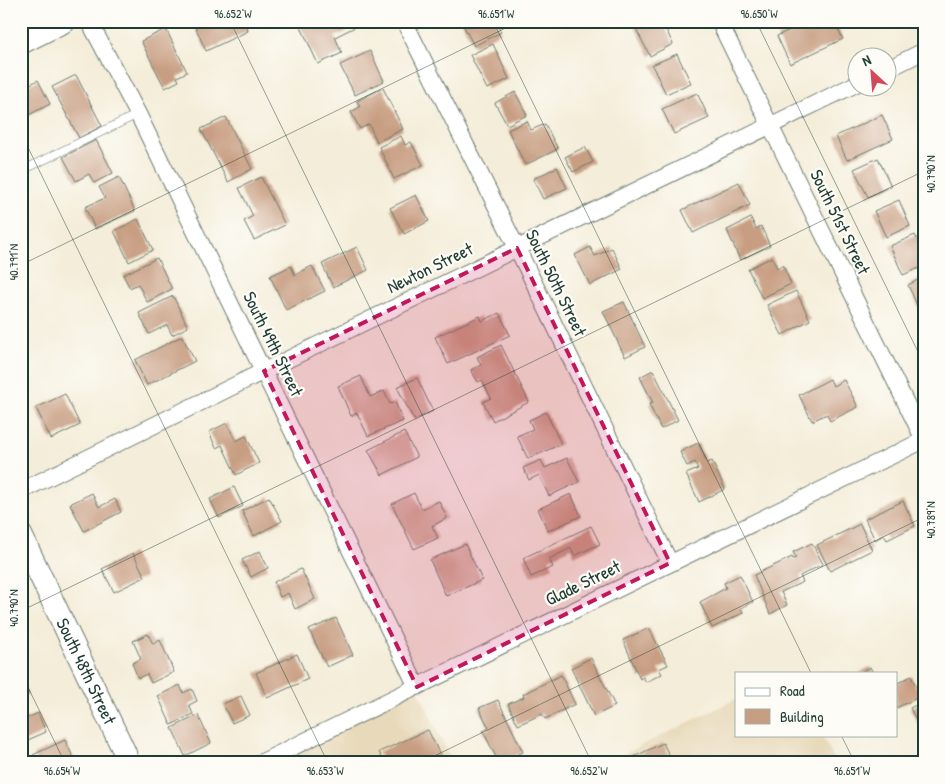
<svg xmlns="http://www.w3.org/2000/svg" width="945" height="784" viewBox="0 0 945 784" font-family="'Patrick Hand',sans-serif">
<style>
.built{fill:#e8d9ba}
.building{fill:#c89e82}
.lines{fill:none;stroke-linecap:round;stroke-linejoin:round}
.lane-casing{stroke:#6a7b6e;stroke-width:9}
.street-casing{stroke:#6a7b6e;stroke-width:18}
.secondary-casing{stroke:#6a7b6e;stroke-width:24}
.lane{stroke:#fff;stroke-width:8}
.street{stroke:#fff;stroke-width:16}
.secondary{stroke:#fff;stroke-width:22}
.marked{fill:#c2185b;fill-opacity:0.2;stroke:#c2185b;stroke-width:4;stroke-dasharray:10 6;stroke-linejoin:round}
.ticks{fill:none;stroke:#1f3d34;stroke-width:1;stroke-opacity:0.45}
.labels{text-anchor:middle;stroke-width:4.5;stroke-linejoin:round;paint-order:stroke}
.street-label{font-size:18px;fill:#1f3d34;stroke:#fdfcf7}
.neatline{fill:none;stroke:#1f3d34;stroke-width:2}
.ticks-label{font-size:12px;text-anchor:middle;fill:#1f3d34}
</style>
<rect width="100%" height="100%" fill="#fdfcf7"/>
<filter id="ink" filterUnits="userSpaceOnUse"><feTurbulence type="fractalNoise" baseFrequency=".02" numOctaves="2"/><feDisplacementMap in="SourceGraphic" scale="10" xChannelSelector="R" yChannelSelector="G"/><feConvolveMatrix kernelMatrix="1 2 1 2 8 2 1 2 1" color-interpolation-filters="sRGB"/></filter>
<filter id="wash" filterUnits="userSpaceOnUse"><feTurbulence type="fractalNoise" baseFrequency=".0096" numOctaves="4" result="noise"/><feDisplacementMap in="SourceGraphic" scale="20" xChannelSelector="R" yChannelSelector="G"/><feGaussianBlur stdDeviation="1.12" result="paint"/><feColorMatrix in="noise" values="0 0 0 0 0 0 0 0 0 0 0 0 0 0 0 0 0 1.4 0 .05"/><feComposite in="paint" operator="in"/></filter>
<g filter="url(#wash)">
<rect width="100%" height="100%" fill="#f4edd9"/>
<g class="built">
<path d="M417,687L452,763H260Z"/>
<path d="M736,699V735H822L836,763H606Z"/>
</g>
<g id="blocks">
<g class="building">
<path d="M200,21H244L248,31L206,51L194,24Z"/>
<path d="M307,21H353L355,27L335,37L342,53L318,64L300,25Z"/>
<path d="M461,21H495L501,32L474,46Z"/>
<path d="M647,21H662L673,44L650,56L635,27Z"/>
<path d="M770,21H782L772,26Z"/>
<path d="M808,21H834L843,39L790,64L777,36Z"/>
<path d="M166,29L187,72L177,77L179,81L165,88L141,41Z"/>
<path d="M493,44L509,79L487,89L470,55Z"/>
<path d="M370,51L384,81L355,95L340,65Z"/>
<path d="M677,54L691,83L666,94L652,65Z"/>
<path d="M76,75L102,126L79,138L52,87Z"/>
<path d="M38,80L50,104L21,119V89Z"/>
<path d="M383,88L403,129L377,142L369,124L360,129L351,112L360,107L357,101Z"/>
<path d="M515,92L527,115L507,125L495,103Z"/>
<path d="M697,93L709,118L674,134L662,109Z"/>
<path d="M882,115L893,139L847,160L836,136Z"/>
<path d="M226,117L252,169L228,182L201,129Z"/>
<path d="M527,121L531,130L545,124L558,149L525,165L508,130Z"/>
<path d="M401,136L405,145L411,142L423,165L394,179L379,147Z"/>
<path d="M96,140L113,173L94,183L89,174L76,181L63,157Z"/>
<path d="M585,147L593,162L573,172L565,157Z"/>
<path d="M878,158L891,186L868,197L854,169Z"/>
<path d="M557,167L567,188L543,199L533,179Z"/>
<path d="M119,177L135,211L95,229L85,207L105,198L99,187Z"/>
<path d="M261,177L285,225L254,240L244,221L253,216L239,188Z"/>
<path d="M739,182L750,205L693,233L682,210Z"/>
<path d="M416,195L429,221L404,234L390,208Z"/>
<path d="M899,200L910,226L886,237L874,211Z"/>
<path d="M751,218L756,229L761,226L770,246L740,260L727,230Z"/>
<path d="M138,219L153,250L129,262L114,231Z"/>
<path d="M915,235L924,254V266L903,275L890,246Z"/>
<path d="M357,247L368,270L333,287L322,264Z"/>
<path d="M590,247L595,256L612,248L622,269L590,285L575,255Z"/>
<path d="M772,257L777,268L783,265L791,284L762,298L748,269Z"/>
<path d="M157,258L172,289L147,302L138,284L130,288L123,275Z"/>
<path d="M291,266L295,275L312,266L325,291L286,310L270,276Z"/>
<path d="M924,277V313L921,314L908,285Z"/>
<path d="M796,291L810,320L782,335L767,305Z"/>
<path d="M173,296L188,327L172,335L167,325L149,334L139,313Z"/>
<path d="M624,302L645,347L625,357L603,311Z"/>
<path d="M499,313L510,335L448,364L435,337L480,316L482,321Z"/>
<path d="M182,336L195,361L147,385L135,360Z"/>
<path d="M501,345L529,402L493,421L483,402L491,398L482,380L478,382L471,370L481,365L477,357Z"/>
<path d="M653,370L678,420L661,429L649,404L653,403L640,377Z"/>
<path d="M361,376L370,397L384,391L390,404L395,402L403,421L368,436L357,413L351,416L338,386Z"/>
<path d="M417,378L433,411L414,420L397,387Z"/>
<path d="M830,379L833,386L844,380L858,407L830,421L827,414L812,421L799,395Z"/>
<path d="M65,394L80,425L51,439L36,408Z"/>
<path d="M546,412L561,444L528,459L517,436L533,429L529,420Z"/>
<path d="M227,423L236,441L246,436L259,463L236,475L222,445L216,448L209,432Z"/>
<path d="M404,432L417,457L382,475L368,450Z"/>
<path d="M698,443L707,463L712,461L725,489L699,502L686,474L698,469L695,462L687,466L680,452Z"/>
<path d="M567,458L579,482L549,496L539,475L529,480L523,468L541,460L545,468Z"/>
<path d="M234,487L243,506L219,518L210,499Z"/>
<path d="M92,493L99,507L115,499L121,512L84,531L70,504Z"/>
<path d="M414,493L422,509L439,501L447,518L432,526L438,538L414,549L392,504Z"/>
<path d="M571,494L581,516L548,531L538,509Z"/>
<path d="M269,497L282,521L254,536L242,511Z"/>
<path d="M903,501L915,526L887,540L884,535L875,540L865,519Z"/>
<path d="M860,524L872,550L830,571L817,545Z"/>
<path d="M591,526L600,544L574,556L571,548L549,559L553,567L531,577L523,558Z"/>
<path d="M812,543L823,564L800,576L803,582L781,592L787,605L770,614L754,575L792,557L793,559L796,558L793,552Z"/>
<path d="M465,544L482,580L446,596L430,560Z"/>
<path d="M260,551L268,568L251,577L242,560Z"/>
<path d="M133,553L145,577L114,592L102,569Z"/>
<path d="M301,569L315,599L295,609L288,593L280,597L274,582Z"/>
<path d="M740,575L753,602L741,608L743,613L712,628L700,602L726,588L724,583Z"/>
<path d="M336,618L353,655L327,667L309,630Z"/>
<path d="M649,628L668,665L659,669L662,674L646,682L643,677L640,679L623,640Z"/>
<path d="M148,634L153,644L160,640L174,672L151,683L147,674L138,678L132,663L141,659L133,641Z"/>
<path d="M297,654L308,679L267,698L256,673Z"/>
<path d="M591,658L615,706L594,716L571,668Z"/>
<path d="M870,667L873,673H859Z"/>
<path d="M561,675L575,704L545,719L542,714L518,725L508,704L524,697L523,694Z"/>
<path d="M911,676L921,696L896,708V684Z"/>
<path d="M21,679L28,694L21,698Z"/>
<path d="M180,685L183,693L192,689L197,701L189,705L193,714L171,725L158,696Z"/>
<path d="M241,696L250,715L232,723L223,704Z"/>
<path d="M498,700L523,752L501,763H499L483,731L489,728L479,708Z"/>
<path d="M924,701V729L921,730L910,708Z"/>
<path d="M38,713L46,732L21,743V721Z"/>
<path d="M198,715L211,743L185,756L172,728Z"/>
<path d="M428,730L444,763H384L379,752Z"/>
<path d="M65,740L76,763H37L33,755Z"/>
<path d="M663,743L673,763H621Z"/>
</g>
</g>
</g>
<g filter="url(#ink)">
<use href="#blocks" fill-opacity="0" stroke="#6a7b6e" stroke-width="1"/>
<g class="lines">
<g class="lane-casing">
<path id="lane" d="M21,171L138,114"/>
</g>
<g class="street-casing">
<g id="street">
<path d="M89,21L138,114L417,687"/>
<path d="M404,21L517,248L670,563"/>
<path d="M719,21L924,440"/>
<path d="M888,69L924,51"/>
<path d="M21,491L264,371L858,83"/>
<path d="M260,763L924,440"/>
</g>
</g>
<g class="secondary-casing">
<g id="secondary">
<path d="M21,43L65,21"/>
<path id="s1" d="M21,535L125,753L127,763"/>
</g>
</g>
<use href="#lane" class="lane"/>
<use href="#street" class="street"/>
<use href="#secondary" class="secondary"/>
</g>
</g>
<path class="marked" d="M517,248L670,563L417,687L264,371Z"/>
<path class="ticks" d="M230,21L592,763M493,21L811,673M756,21L924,364M21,133L328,763M21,265L520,21M21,611L924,171M21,673L65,763M841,735L855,763M420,763L924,517"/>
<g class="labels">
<g class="street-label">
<text transform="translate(840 222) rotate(64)" y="6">South 51st Street</text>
<text transform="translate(430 268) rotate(-26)" y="6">Newton Street</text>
<text transform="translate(556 283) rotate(64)" y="6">South 50th Street</text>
<text transform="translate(273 344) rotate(64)" y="6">South 49th Street</text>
<text transform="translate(583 583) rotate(-26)" y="6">Glade Street</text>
<text dy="6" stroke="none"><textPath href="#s1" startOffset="151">South 48th Street</textPath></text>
</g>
</g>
<rect width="945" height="784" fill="none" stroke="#fdfcf7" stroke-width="55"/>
<rect x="735" y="672" width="162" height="65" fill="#fdfcf7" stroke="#a4b0a9"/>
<rect x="745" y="688" width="25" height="8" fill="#ffffff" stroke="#a4b0a9"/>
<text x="780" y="696" font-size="15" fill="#1f3d34">Road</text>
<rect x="745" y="709" width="25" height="15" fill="#c89e82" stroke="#a4b0a9"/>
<text x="780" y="722" font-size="15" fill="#1f3d34">Building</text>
<g transform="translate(872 72) rotate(334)"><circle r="24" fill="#fdfcf7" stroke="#a4b0a9"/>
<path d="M0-4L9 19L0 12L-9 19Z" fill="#d1495b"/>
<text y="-8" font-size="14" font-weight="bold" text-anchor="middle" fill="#1f3d34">N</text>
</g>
<rect x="28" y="28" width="890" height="728" class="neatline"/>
<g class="ticks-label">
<text x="233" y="18">96.652°W</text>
<text x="496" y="18">96.651°W</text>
<text x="759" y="18">96.650°W</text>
<text transform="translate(931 174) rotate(-90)" y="4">40.790°N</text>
<text transform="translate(14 262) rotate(-90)" y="4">40.791°N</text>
<text transform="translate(931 520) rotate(-90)" y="4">40.789°N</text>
<text transform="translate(14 608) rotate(-90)" y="4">40.790°N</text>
<text x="62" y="775">96.654°W</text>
<text x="325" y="775">96.653°W</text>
<text x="589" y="775">96.652°W</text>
<text x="852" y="775">96.651°W</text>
</g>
</svg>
